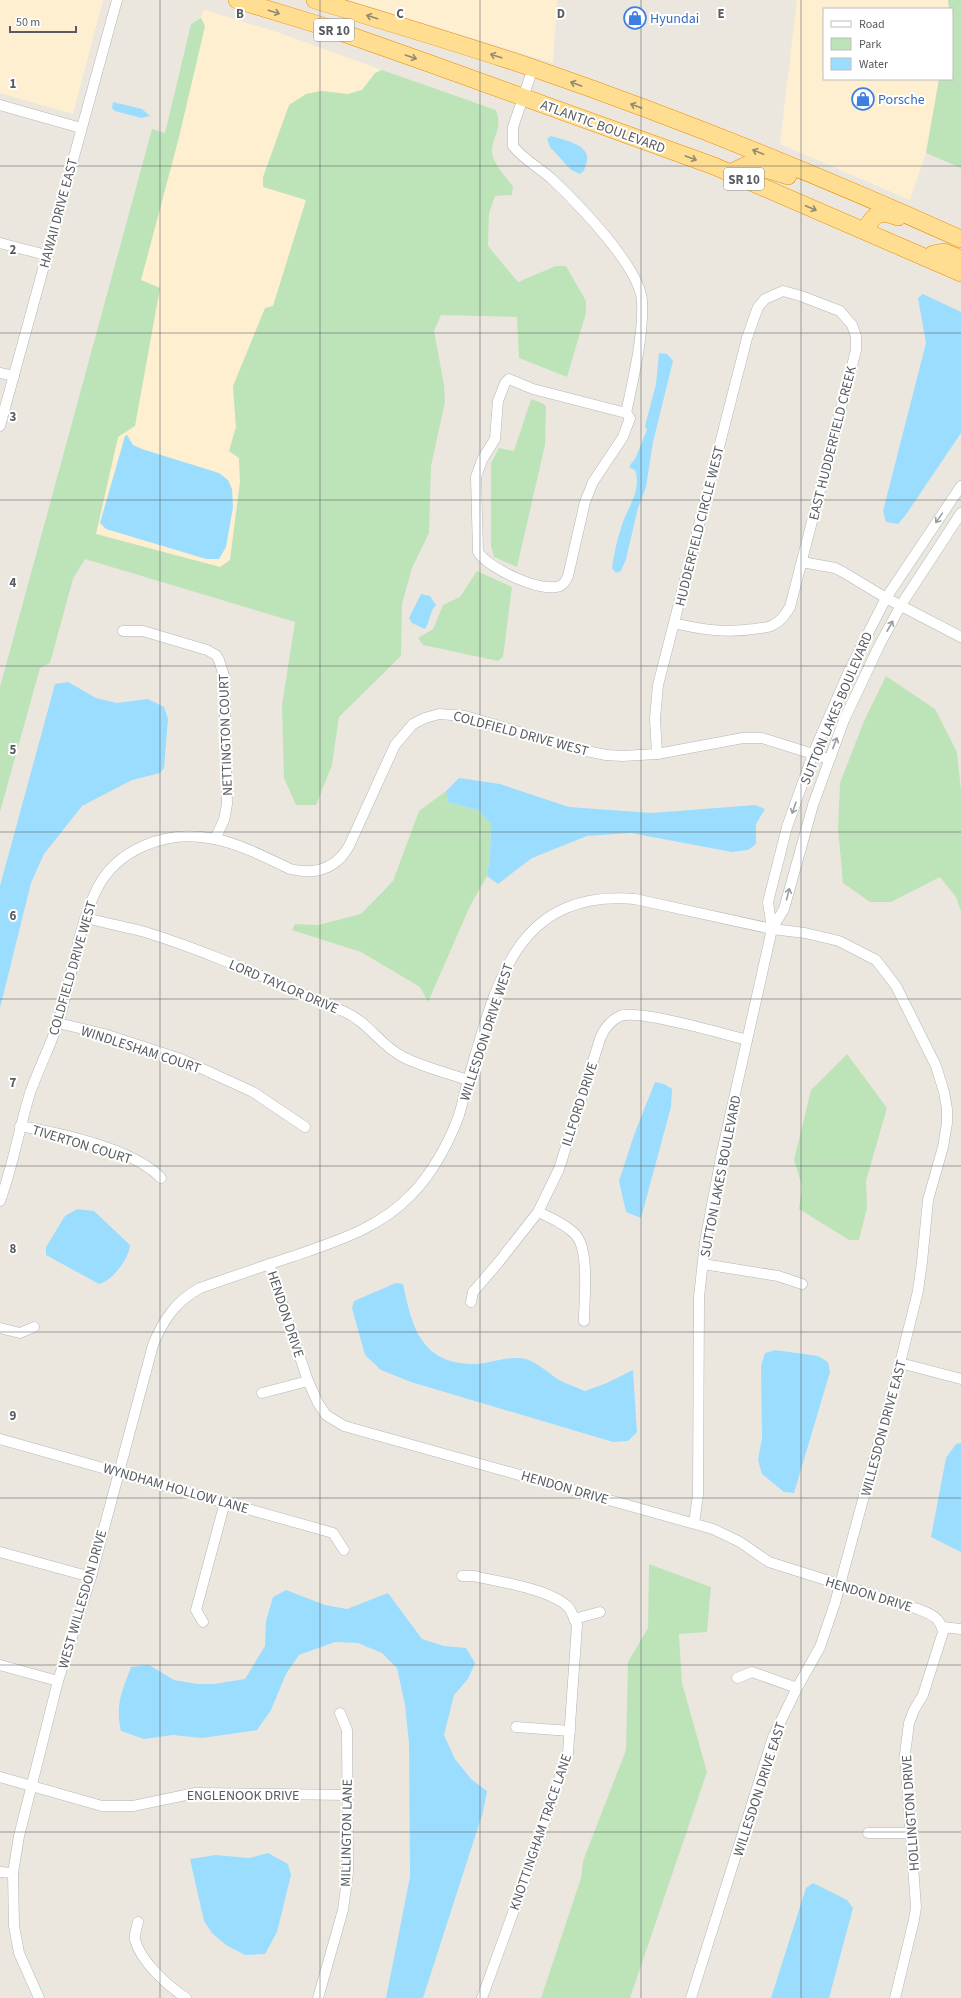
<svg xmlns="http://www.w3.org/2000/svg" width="961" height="1998" viewBox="0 0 961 1998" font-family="'Source Sans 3',sans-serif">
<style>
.commercial{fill:#feefd1}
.green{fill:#bde4b9}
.water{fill:#9bddff}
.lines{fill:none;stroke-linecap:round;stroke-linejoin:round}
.minor-casing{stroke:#b2b6ba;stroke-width:11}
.trunk-casing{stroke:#ea8b00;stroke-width:18}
.minor{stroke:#fff;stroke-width:10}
.trunk{stroke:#ffde91;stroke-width:17}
.oneway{stroke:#928a71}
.oneway2{stroke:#9b9da0}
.grid{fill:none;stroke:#585c60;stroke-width:1;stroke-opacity:0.55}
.labels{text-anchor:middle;stroke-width:4;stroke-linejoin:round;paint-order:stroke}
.shield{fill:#fff;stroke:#8a8d90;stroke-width:1}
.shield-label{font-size:13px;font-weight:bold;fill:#585c60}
.shop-label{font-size:14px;fill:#366cbe;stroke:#fff;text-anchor:start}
.street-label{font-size:14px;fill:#585c60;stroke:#fff}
.grid-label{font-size:13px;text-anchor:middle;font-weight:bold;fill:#585c60;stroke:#fff;stroke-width:4;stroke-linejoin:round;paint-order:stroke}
</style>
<rect width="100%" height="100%" fill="#ece7de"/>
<g class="commercial">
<path d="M0,0H103L73,114L0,93Z"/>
<path d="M349,0H557L553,63Z"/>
<path d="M797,0H948L949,9H824V79H939L926,153L910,200L780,144Z"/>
<path d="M204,10L277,32L382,70L375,73L362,90L348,94L321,91L264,187L306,200L273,306L233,386L236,427L229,451L239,458L240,482L230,560L220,567L96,534L118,437L160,288L141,280L179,137L205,26L201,18Z"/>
</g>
<g class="green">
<path d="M948,0H961V168L926,153L939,79H952V9H949Z"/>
<path d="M201,18L205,26L179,137L141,280L160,288L135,426L118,437L96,534L220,567L230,560L240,482L239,458L229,451L236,427L233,386L265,308L273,306L306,200L263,187V177L289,105L306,94L321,91L348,94L362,90L375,73L382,70L496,110C503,129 493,134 492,151C492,162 506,178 513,186L512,195L495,196L489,213L488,246L518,282L556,266H566L586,301V313L567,377L519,358L517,317L441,315L434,331L444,385L445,402L431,466L429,533L412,568L402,604L401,656L339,717L332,765L316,805H296L284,778L282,705L295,622L85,559L73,579L50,663L40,668L0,812V687L152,129L165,133L191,24Z"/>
<path d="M531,399L544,404L546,407L545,445L517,567L494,557L491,546V463L499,448L514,451Z"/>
<path d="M477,571L512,587L503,657L498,661L423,645L418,638L433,629L443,605L460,597Z"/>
<path d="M886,676L935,709L957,752L961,790V911L956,897L940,877L891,902H870L843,883L838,828L840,783L864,721Z"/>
<path d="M446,791L448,802L478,810L491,824L490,856L487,876L470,906L428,1002L420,987L361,952L292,930L295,924L318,925L361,914L393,881L419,811Z"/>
<path d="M847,1054L887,1108L866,1181L867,1208L859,1240H849L799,1209L802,1186L794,1160L811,1090Z"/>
<path d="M649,1564L711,1587L707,1632L679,1634L682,1683L707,1772L630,1998H541L581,1878L583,1861L626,1750L628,1662L648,1628Z"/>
</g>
<g class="water">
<path d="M113,102L142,109L150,116L141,118L115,111L112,108Z"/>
<path d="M551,136C564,140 594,145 586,164C585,168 584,172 580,174L571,170L550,147L547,139Z"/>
<path d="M923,294L961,312V433L905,516L898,524L886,522L883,511L926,343L918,298Z"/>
<path d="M659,353L667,354L673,361L653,442L646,487L638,508L626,559L621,571L616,573L612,568C614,554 617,539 622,525C628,506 642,491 635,470L630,468V465L635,459L647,430L645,426L656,384Z"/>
<path d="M127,435L133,445L142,449L219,473L228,480L232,489L233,507L226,547L219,559H206L106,529L100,523L125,436Z"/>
<path d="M421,594L430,596L436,605C429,612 431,620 425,629L412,623L409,618Z"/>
<path d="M68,682L96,698L117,703L148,699L164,707L168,719L164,768L160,773L132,780L82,806L44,854L31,883L0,1008V886L55,684Z"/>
<path d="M459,778L500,784L569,807L652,813L755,805L765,809L756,824V844L748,850L732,852L631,833L587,836L532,858L498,884L487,876L490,856L491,824L478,810L448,802L446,791Z"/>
<path d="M655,1082L664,1084L672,1089L671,1107L641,1218L626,1212L619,1181L634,1135Z"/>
<path d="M77,1209L94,1211L130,1245C129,1259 112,1281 99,1284L46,1255V1247L65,1216Z"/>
<path d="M396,1283L403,1284C412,1327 421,1364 474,1364C490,1364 509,1355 526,1359C539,1363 551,1376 563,1382C570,1385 578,1388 585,1391L607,1383L633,1370L637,1432L628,1441L613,1442L411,1382L381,1370L365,1355L352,1308L354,1301Z"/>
<path d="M775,1350L818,1356L828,1362L830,1372L794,1493L784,1492L762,1474L758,1460L762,1438L761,1366L765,1353Z"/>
<path d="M961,1443V1552L931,1537L946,1458L956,1444Z"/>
<path d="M286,1590L325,1605L347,1609L388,1593L422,1639L444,1646L466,1648L475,1663L468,1679L454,1695L444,1735L455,1759L471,1779L487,1791L483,1812L423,1998H386L410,1877L409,1743L405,1705L397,1668L382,1653L358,1643L335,1642L299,1655L286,1674L271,1710L257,1730L202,1738L173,1735L144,1739L121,1731C115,1705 122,1691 131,1667L149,1665L174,1680L197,1684H214L245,1679L265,1646L266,1621L273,1597Z"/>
<path d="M268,1853L288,1864L291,1875L277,1932L265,1954L245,1955L226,1945L212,1933L204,1921L190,1859L216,1855L249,1858Z"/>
<path d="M813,1883L847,1900L853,1908L829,1998H771L806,1888Z"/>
</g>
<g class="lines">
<g class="minor-casing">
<g id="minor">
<path d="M533,68L513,127V146C525,161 540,168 553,180C578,204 640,267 642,301C644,333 633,381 626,413"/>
<path d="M0,105L81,128"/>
<path d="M0,243L46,255"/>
<path d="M0,373L14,376"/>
<path d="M509,379L533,389L626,413L630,418L623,437L593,482L585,502L568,576C566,581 564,584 560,586C541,593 489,569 478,552L476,477L482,460L495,439L498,401L505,383Z"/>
<path d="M0,426L117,0"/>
<path d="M802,562L835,568L843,572L886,598L961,637"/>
<path d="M123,631H143L207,650L216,655L219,660L224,676L227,804L224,820L215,839"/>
<path d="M657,754L655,718L658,685L747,338L758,307L765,299L783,291L801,296L840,311L852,325L856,336V350L790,607C785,615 781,621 773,625C768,628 760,628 754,629C726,633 702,630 674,623"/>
<path d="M86,918C105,923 125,927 145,932C213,953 279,984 345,1012C368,1022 381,1046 403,1057C423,1067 447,1073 468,1080"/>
<path d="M772,929L768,902L787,827L813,754L849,671L886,598L961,486"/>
<path d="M58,1023L104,1034L181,1059L253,1092L305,1127"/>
<path d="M20,1126C59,1133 134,1149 161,1178"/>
<path d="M0,1201C13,1166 19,1129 30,1093C38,1070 50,1047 58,1023C72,980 76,934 95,893C115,848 168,829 215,839C240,844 267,858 290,869C315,875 336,869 349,846L395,745L413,724L425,718L439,714L465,716L577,749L606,755L622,756L657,754L743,738H762L829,759"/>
<path d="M538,1212C551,1218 565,1224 575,1234C590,1249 584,1300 584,1321"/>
<path d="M269,1264L308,1381L318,1403L326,1415L344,1426L713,1529L740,1542L769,1562L918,1609C931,1614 940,1617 943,1632L923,1695L914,1710L909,1723L905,1754L916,1907L914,1920L895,1998"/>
<path d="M703,1264L778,1276L802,1284"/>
<path d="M471,1302L473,1292L498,1263L538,1212L559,1169L600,1039C603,1030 611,1020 620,1016C638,1009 725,1034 747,1040"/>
<path d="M0,1328L20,1333L34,1327"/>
<path d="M900,1363L961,1379"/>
<path d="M262,1393L308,1381"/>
<path d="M0,1439L326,1531L333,1533L344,1550"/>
<path d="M694,1523L698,1495L699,1297L705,1242L722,1152L772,929L784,909L813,805L844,720L879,646L901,605L961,513"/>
<path d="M0,1552L91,1577"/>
<path d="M462,1576H473C497,1581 554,1590 569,1608C572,1612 574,1619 577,1625L568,1753L522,1888L482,1998"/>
<path d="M574,1619L600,1612"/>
<path d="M203,1622L196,1610L225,1502"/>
<path d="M942,1627L961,1629"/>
<path d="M0,1665L58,1681"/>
<path d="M737,1678L752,1672L797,1688"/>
<path d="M516,1727L570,1731"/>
<path d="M0,1777L102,1806H133L195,1793L347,1795"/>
<path d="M868,1833H911"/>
<path d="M0,1872L13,1873"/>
<path d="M138,1922C137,1927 134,1935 135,1940C141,1962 168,1986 186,1998"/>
<path d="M39,1998L19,1953L14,1926L13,1873L19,1836L58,1681L91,1577L153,1345C163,1320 176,1301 200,1288C232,1277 263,1266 294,1256C337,1241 380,1228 412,1194C430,1176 447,1146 456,1123C462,1110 464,1094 468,1080C496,986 514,889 635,899L772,929L805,933L839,941L876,960L896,986L936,1066L944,1092L947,1109V1123L943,1147L928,1200L922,1262L918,1291L900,1363L835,1603L820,1647L797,1688L773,1737L691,1998"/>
<path d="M318,1998L343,1910L348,1872L347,1730L340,1713"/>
</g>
</g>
<g class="trunk-casing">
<g id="trunk">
<path d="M237,0L329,28L431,64L714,166L961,273"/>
<path d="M315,0C388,22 461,44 533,68C678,118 821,176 961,239"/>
<path d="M730,173L749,164L788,176"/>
<path d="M865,231C874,213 879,210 898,217"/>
<path d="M933,254L944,252L961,259"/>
</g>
</g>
<use href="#minor" class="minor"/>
<use href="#trunk" class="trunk"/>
</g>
<defs><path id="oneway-shaft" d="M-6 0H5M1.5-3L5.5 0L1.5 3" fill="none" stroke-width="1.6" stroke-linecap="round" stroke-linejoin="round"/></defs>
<g class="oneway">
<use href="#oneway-shaft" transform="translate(274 12) rotate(17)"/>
<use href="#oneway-shaft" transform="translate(372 17) rotate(-163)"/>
<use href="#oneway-shaft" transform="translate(496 56) rotate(-162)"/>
<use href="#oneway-shaft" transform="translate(411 57) rotate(19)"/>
<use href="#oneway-shaft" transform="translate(576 84) rotate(-160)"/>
<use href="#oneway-shaft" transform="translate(636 106) rotate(-160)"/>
<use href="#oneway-shaft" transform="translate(758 152) rotate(-158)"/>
<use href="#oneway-shaft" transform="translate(691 158) rotate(20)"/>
<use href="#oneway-shaft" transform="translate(811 208) rotate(23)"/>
</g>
<g class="oneway2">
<use href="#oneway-shaft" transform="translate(939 518) rotate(125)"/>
<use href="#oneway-shaft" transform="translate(890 626) rotate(-61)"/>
<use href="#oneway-shaft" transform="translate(835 743) rotate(-69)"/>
<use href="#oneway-shaft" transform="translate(794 808) rotate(109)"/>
<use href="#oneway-shaft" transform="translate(788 894) rotate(-76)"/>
</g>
<path class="grid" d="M160,0V1998M320,0V1998M480,0V1998M641,0V1998M801,0V1998M0,166H961M0,333H961M0,500H961M0,666H961M0,832H961M0,999H961M0,1166H961M0,1332H961M0,1498H961M0,1665H961M0,1832H961"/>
<defs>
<g id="shop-ring" transform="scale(1.15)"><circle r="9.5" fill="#fff" stroke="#3f7fe0" stroke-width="1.5"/><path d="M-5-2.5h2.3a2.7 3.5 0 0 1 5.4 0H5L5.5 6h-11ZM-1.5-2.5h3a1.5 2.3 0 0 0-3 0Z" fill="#3f7fe0"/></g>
</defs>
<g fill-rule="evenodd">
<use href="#shop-ring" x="635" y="18"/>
<use href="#shop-ring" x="863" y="99"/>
</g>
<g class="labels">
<g class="shield">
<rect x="314" y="19" width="40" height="22" rx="3"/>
<rect x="724" y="168" width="40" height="22" rx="3"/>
</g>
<g class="shield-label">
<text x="334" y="35">SR 10</text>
<text x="744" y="184">SR 10</text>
</g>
<g class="shop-label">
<text x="650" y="23">Hyundai</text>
<text x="878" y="104">Porsche</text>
</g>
<g class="street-label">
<text transform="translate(603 126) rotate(20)" y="5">ATLANTIC BOULEVARD</text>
<text transform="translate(58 213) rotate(-75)" y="5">HAWAII DRIVE EAST</text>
<text transform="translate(832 443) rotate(-76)" y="5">EAST HUDDERFIELD CREEK</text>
<text transform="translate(699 526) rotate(-76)" y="5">HUDDERFIELD CIRCLE WEST</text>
<text transform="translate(836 708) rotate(-67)" y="5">SUTTON LAKES BOULEVARD</text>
<text transform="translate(521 733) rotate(15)" y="5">COLDFIELD DRIVE WEST</text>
<text transform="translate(225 735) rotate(-92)" y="5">NETTINGTON COURT</text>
<text transform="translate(72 968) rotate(-74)" y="5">COLDFIELD DRIVE WEST</text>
<text transform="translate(284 986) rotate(23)" y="5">LORD TAYLOR DRIVE</text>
<text transform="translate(486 1032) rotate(-72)" y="5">WILLESDON DRIVE WEST</text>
<text transform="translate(141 1049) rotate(18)" y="5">WINDLESHAM COURT</text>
<text transform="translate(579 1104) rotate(-72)" y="5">ILLFORD DRIVE</text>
<text transform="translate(82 1144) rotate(17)" y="5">TIVERTON COURT</text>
<text transform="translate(720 1176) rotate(-79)" y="5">SUTTON LAKES BOULEVARD</text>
<text transform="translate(286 1314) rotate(72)" y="5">HENDON DRIVE</text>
<text transform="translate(883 1428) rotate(-75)" y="5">WILLESDON DRIVE EAST</text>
<text transform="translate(565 1487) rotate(16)" y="5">HENDON DRIVE</text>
<text transform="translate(176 1488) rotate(16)" y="5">WYNDHAM HOLLOW LANE</text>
<text transform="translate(869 1594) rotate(17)" y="5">HENDON DRIVE</text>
<text transform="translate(82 1599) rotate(-74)" y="5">WEST WILLESDON DRIVE</text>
<text transform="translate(759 1789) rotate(-72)" y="5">WILLESDON DRIVE EAST</text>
<text x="243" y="1800">ENGLENOOK DRIVE</text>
<text transform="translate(910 1813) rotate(-94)" y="5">HOLLINGTON DRIVE</text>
<text transform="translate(540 1832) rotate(-71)" y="5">KNOTTINGHAM TRACE LANE</text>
<text transform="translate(346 1833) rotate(-89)" y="5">MILLINGTON LANE</text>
</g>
</g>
<g class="grid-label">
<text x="240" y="18">B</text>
<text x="400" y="18">C</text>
<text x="561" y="18">D</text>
<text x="721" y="18">E</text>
<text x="13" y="88">1</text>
<text x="13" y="254">2</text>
<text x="13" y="421">3</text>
<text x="13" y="587">4</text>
<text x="13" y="754">5</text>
<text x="13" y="920">6</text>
<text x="13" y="1087">7</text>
<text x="13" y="1253">8</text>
<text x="13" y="1420">9</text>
</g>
<rect x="823" y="8" width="130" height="72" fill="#ffffff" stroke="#bcbebf"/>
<rect x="831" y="21" width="20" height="6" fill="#ffffff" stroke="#bcbebf"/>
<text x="859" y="28" font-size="12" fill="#585c60">Road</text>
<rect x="831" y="38" width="20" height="12" fill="#bde4b9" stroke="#bcbebf"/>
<text x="859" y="48" font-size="12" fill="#585c60">Park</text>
<rect x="831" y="58" width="20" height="12" fill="#9bddff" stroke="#bcbebf"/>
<text x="859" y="68" font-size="12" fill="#585c60">Water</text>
<path d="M10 26v6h66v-6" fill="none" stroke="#585c60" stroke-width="2"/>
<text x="16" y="26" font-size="12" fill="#585c60" stroke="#ffffff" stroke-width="3" paint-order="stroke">50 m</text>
</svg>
